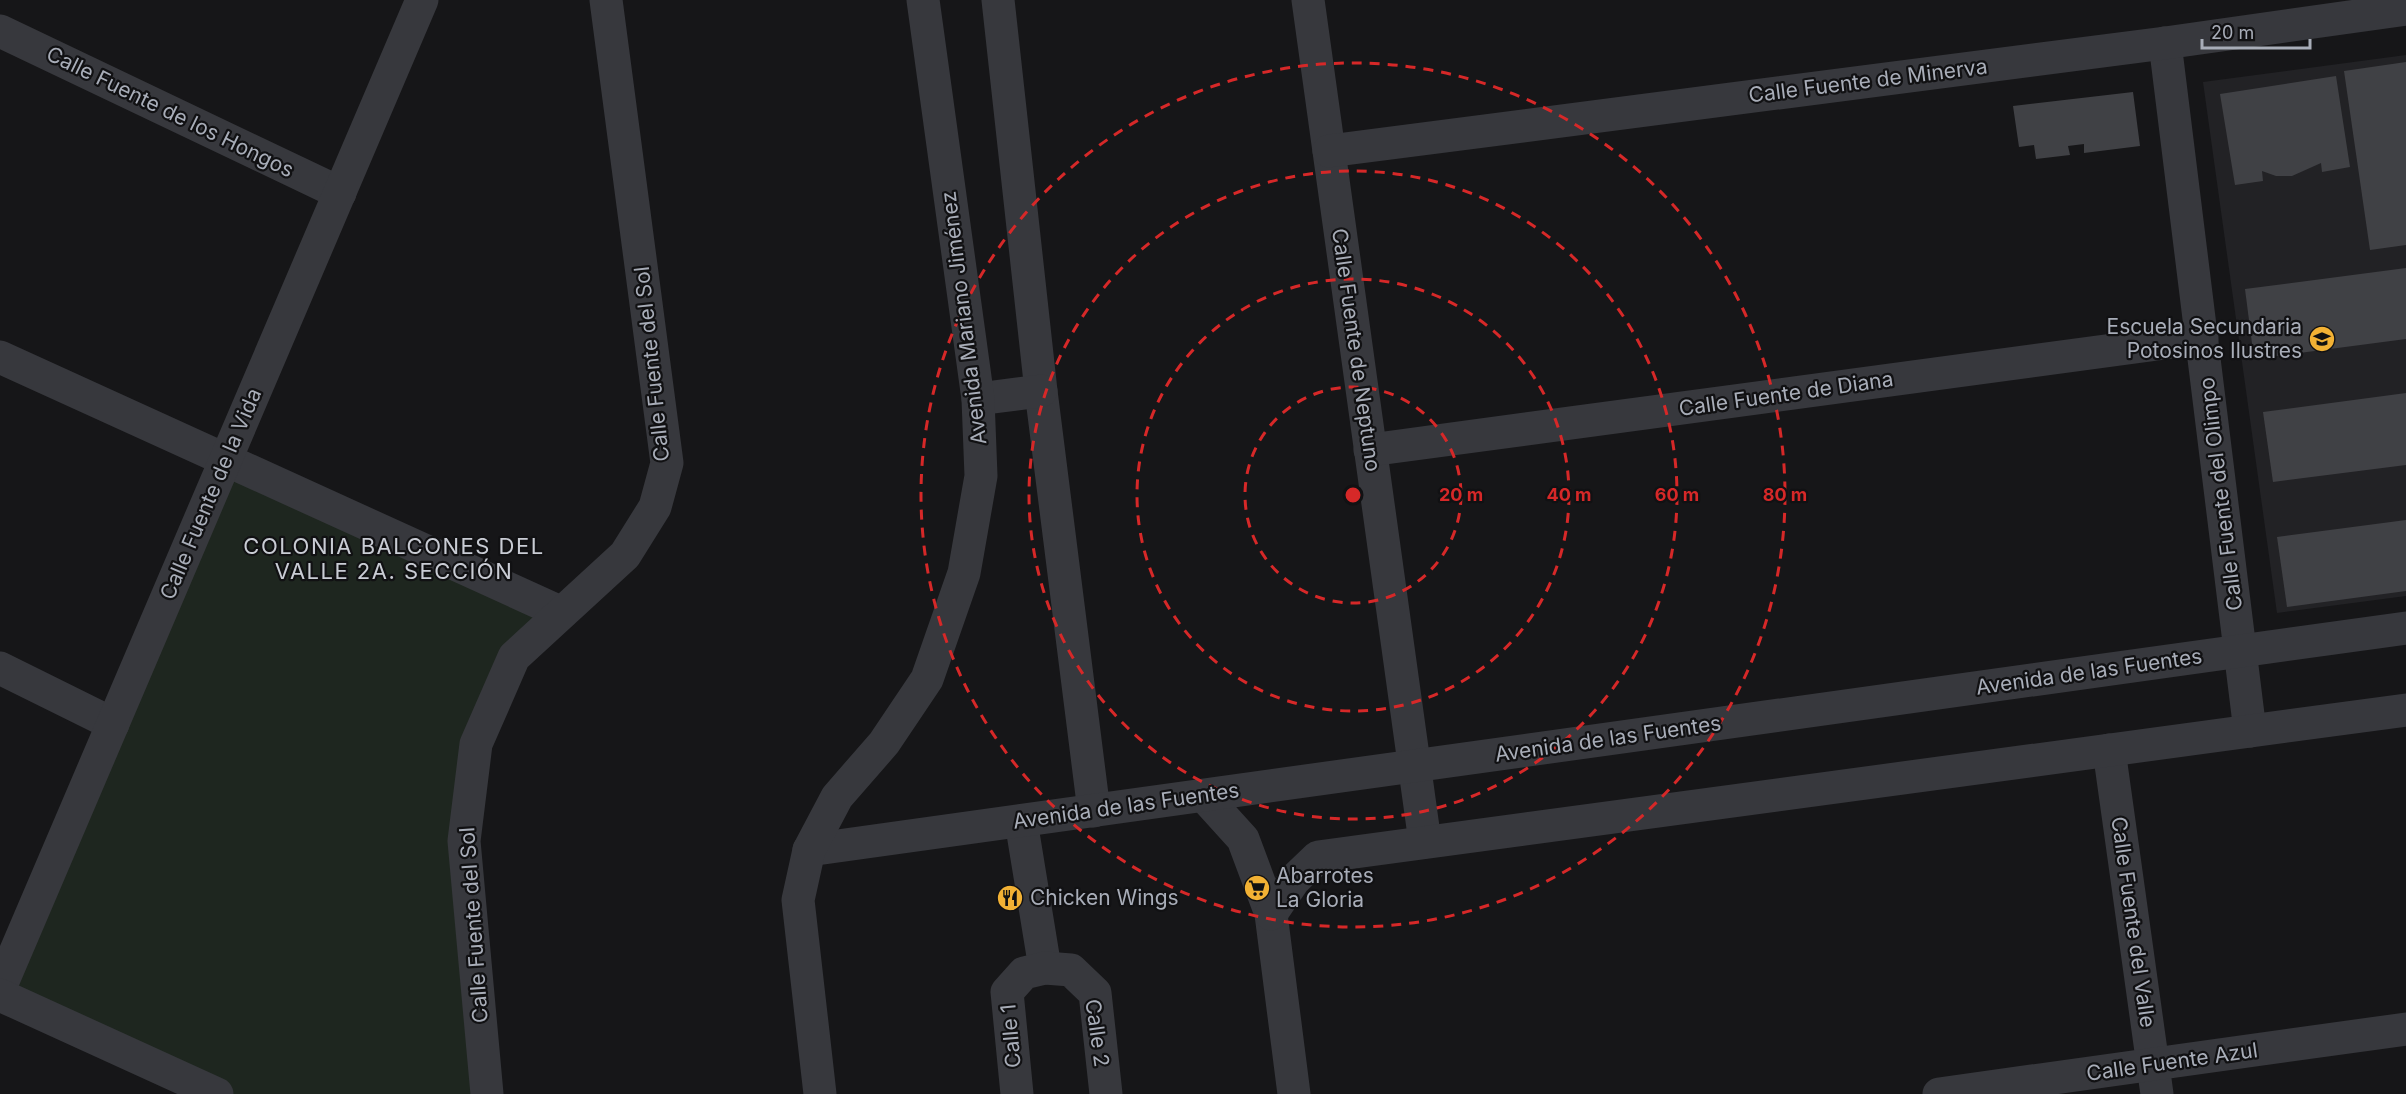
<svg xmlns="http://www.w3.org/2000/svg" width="2406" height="1094" viewBox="0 0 2406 1094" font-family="Inter,sans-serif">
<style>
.built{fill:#222225}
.green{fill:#1e261f}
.building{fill:#404145}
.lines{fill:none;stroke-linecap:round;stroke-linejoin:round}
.minor{stroke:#37383d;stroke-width:33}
.tertiary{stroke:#37383d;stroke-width:33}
.ring{fill:none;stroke:#d62828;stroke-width:3;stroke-dasharray:10 8}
.labels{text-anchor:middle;stroke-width:4.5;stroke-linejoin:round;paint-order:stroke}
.street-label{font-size:21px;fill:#a8adb8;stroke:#111113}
.poi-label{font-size:21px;fill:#a8adb8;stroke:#111113;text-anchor:start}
.neighbourhood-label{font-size:22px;letter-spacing:1.5px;fill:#c9ccd4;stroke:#111113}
.centre{fill:#d62828;stroke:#111113;stroke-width:3}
.ring-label{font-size:18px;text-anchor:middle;font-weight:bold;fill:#d62828;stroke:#111113;stroke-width:4.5;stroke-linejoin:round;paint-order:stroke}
</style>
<rect width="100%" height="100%" fill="#161618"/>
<path class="built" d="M2406,55V596L2277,613L2203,82Z"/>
<path class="green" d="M226,459L560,612L476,744L487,1094H217L0,988Z"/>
<g class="building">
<path d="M2406,62V245L2370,250L2344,71Z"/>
<path d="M2336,76L2350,167L2322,172L2321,163L2292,176H2276L2262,171L2263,181L2235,185L2220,94Z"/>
<path d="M2133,92L2140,146L2084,153V144L2068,146L2070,155L2036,159L2034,145L2019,147L2013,106Z"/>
<path d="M2406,268V339L2254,359L2245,289Z"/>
<path d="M2406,393V465L2273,482L2263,412Z"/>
<path d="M2406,520V591L2287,607L2277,537Z"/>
</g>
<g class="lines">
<g class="minor">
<path d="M1308,0L1425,842"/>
<path d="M0,31L340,193"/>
<path d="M2165,43L2250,731"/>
<path d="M1329,151L2165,43L2406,9"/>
<path d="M0,357L560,612"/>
<path d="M1370,450L2202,338"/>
<path d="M0,668L113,724"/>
<path d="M2109,750L2157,1094"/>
<path d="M1021,821L1045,968"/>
<path d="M0,988L422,0"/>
<path d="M0,995L217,1094"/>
<path d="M487,1094L464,841L476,744L514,657L625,555L655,507L667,463L606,0"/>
<path d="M1017,1094L1007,992L1024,973L1045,968L1071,970L1095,993L1106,1094"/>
<path d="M1939,1094L2406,1029"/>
</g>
<g class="tertiary">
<path d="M998,0L1041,391L1094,811"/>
<path d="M978,399L1041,391"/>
<path d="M1204,796L1243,839L1271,914L1294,1094"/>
<path d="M809,850L2406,628"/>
<path d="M1271,914L1294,880L1318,857L2406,710"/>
<path d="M820,1094L798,900L809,850L837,797L884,743L927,679L964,573L981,476L978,399L923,0"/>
</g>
</g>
<g class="ring">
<circle cx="1353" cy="495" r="108"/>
<circle cx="1353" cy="495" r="216"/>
<circle cx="1353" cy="495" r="324"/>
<circle cx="1353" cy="495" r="432"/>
</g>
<defs>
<g id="school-disc" transform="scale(1.35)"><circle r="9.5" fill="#f2b134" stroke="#111113"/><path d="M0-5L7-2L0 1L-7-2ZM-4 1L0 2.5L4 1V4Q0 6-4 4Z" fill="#111"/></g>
<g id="supermarket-disc" transform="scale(1.35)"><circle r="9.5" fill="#f2b134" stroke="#111113"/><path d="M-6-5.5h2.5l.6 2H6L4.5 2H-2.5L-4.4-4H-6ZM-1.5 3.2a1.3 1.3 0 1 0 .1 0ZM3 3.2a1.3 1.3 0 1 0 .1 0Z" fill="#111"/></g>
<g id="restaurant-disc" transform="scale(1.35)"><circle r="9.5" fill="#f2b134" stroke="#111113"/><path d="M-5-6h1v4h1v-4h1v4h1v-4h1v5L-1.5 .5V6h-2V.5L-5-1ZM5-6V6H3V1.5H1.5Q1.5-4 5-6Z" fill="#111"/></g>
</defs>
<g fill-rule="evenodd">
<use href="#school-disc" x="2322" y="339"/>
<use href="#supermarket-disc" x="1257" y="888"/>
<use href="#restaurant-disc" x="1010" y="898"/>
</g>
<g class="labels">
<g class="street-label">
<text transform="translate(1868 81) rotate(-7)" y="7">Calle Fuente de Minerva</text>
<text transform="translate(170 112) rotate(26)" y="7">Calle Fuente de los Hongos</text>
<text transform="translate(964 318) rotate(-97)" y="7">Avenida Mariano Jiménez</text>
<text transform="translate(1356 350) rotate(82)" y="7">Calle Fuente de Neptuno</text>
<text transform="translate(652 364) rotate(-96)" y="7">Calle Fuente del Sol</text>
<text transform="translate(1786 394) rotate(-8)" y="7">Calle Fuente de Diana</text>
<text transform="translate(211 494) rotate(-67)" y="7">Calle Fuente de la Vida</text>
<text transform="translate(2221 494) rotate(-97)" y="7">Calle Fuente del Olimpo</text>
<text transform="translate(2089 672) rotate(-8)" y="7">Avenida de las Fuentes</text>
<text transform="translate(1608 739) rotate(-8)" y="7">Avenida de las Fuentes</text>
<text transform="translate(1126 806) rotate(-8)" y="7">Avenida de las Fuentes</text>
<text transform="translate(2133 922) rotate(82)" y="7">Calle Fuente del Valle</text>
<text transform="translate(474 925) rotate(-94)" y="7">Calle Fuente del Sol</text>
<text transform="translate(1097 1033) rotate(82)" y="7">Calle 2</text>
<text transform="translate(1011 1036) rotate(-95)" y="7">Calle 1</text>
<text transform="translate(2172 1062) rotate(-8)" y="7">Calle Fuente Azul</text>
</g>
<g class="poi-label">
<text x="2302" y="334" text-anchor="end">Escuela Secundaria<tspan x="2302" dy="24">Potosinos Ilustres</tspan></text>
<text x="1276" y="883">Abarrotes<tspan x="1276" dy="24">La Gloria</tspan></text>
<text x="1030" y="905">Chicken Wings</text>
</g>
<g class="neighbourhood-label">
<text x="394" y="554">COLONIA BALCONES DEL<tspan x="394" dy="25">VALLE 2A. SECCIÓN</tspan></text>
</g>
</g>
<circle cx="1353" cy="495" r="9" class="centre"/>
<g class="ring-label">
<text x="1461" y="501">20 m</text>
<text x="1569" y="501">40 m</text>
<text x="1677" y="501">60 m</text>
<text x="1785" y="501">80 m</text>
</g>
<path d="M2202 39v9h108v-9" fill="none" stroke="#a8adb8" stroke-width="3"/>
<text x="2211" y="39" font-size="18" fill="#a8adb8" stroke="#111113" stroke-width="4.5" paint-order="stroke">20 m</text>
</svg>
